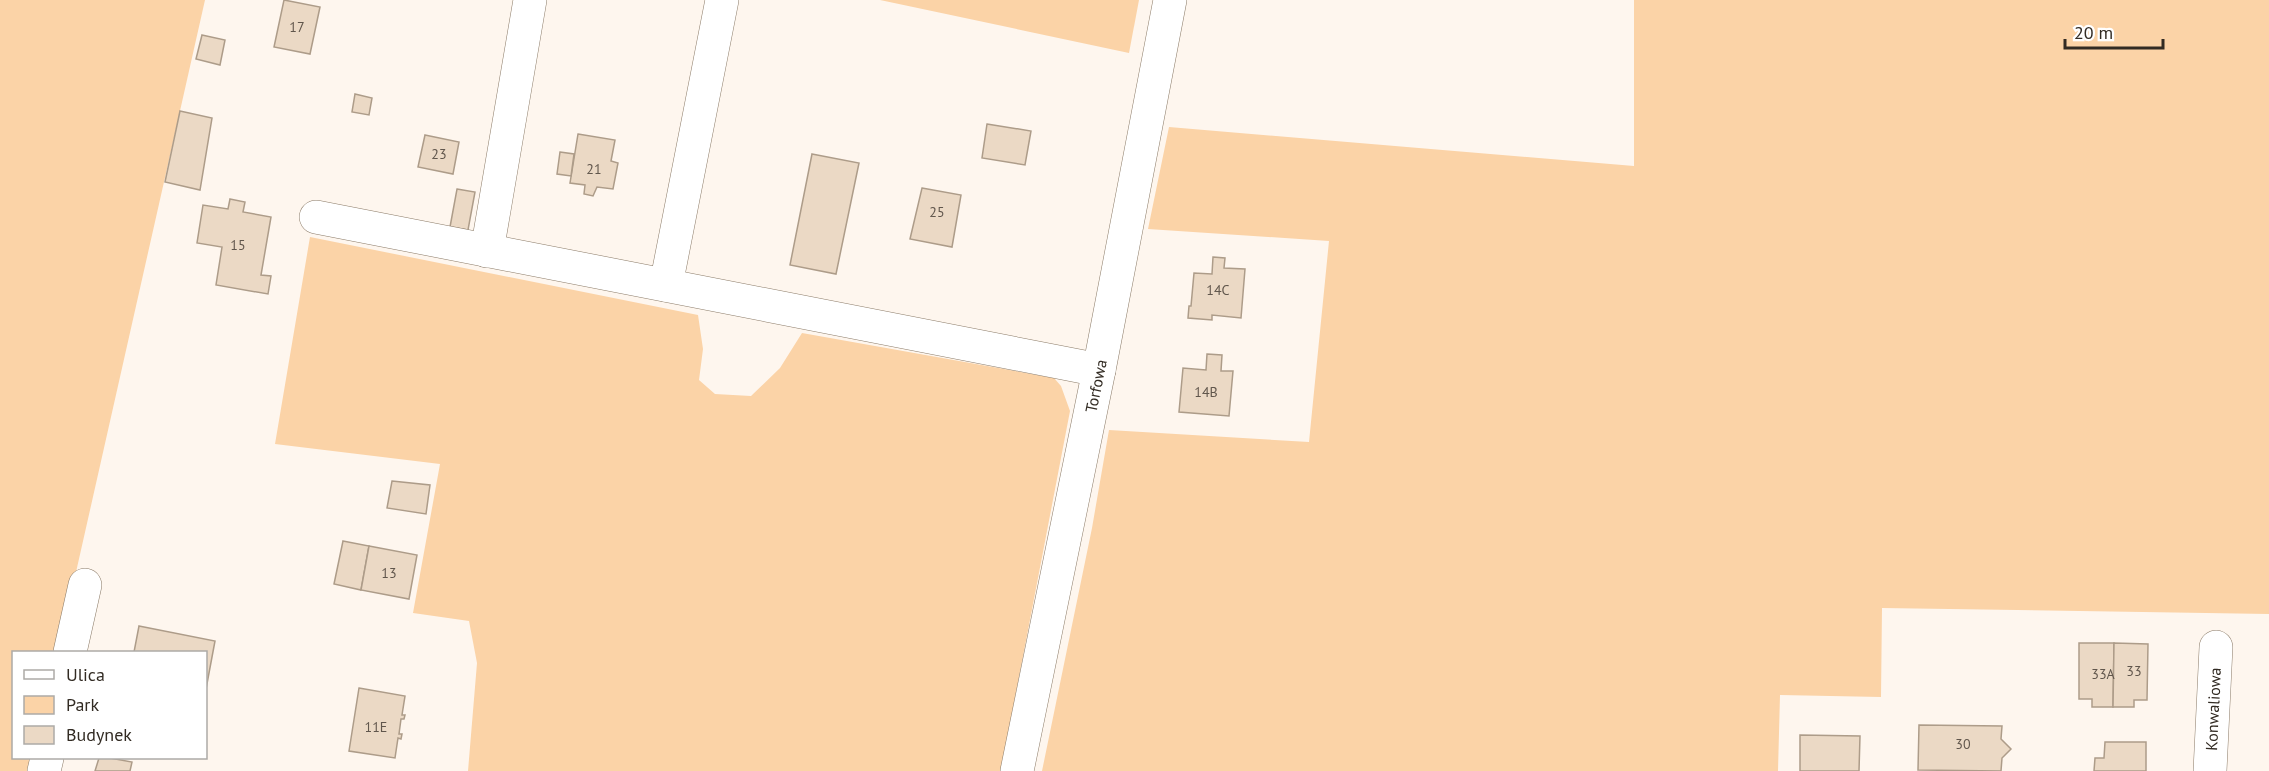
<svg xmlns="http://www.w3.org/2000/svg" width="2269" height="771" viewBox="0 0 2269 771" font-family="'PT Sans',sans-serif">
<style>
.green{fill:#fbd3a7}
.building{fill:#ebd9c5;stroke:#ad9c89;stroke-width:1.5}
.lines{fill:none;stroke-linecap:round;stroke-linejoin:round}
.minor-casing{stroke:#8b7b68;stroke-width:34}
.minor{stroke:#fff;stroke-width:33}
.labels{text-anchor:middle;stroke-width:4.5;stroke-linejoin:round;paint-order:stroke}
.number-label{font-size:14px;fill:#60564c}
.street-label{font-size:16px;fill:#322b23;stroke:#fff}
</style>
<rect width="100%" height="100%" fill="#fef6ee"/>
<g class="green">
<path d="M0,0H205L58,652H14V758H35L32,771H0Z"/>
<path d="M880,0H1139L1129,53Z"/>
<path d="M1634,0H2269V614L1882,608L1881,697L1780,695L1778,771H1042L1092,528L1109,430L1309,442L1329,241L1148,229L1169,127L1634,166Z"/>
<path d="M310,237L698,315L703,349L699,380L715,394L751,396L780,368L802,333L1054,378L1061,386L1070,411L1001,771H468L477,663L469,621L413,613L440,464L275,444Z"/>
</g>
<g class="building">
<path d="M284,0L320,7L310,54L274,47Z"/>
<path d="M202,35L225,40L220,65L196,59Z"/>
<path d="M355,94L372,98L369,115L352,112Z"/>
<path d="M180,111L212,118L200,190L165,182Z"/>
<path d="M987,124L1031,131L1025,165L982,158Z"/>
<path d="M578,134L615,140L611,161L618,163L613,189L597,187L593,196L584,194L585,185L570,183Z"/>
<path d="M425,135L459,142L453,174L418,167Z"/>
<path d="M560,152L574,154L571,176L557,174Z"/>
<path d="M812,154L859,163L836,274L790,265Z"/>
<path d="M922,188L961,195L952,247L910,239Z"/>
<path d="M457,189L475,192L468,230L450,227Z"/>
<path d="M230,199L245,202L243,212L271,217L261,275L271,276L268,294L216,285L222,247L197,243L203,205L228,209Z"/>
<path d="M1213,257L1225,258L1224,268L1245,269L1241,318L1212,315V320L1188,318L1189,306H1191L1194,273L1212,274Z"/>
<path d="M1207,354L1222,355L1221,371H1233L1229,416L1179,412L1183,368L1206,370Z"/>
<path d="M392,481L430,485L426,514L387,508Z"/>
<path d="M343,541L369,546L361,590L334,584Z"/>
<path d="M369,546L417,555L409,599L361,590Z"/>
<path d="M139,626L215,641L206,689V652H134Z"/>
<path d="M2079,643H2114L2113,707H2092V699H2079Z"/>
<path d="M2114,643L2148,644L2147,700H2134V707H2113Z"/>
<path d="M359,688L405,696L402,715H405L404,719H401L399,734H402L401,739L398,738L395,758L349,751Z"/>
<path d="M1919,725L2002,726L2001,739L2011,749L2002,758L2001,771L1918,770Z"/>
<path d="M1800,735L1860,736L1859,771H1800Z"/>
<path d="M2105,742H2146V771H2094L2095,758H2104Z"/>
<path d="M99,758H110L132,762L130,771H95Z"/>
</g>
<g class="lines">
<g class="minor-casing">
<g id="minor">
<path d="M316,217L1099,370"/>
<path d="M487,251L530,0"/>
<path d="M666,285L722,0"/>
<path d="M70,652L85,585"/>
<path d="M44,771L47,758"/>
<path id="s1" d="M1017,771L1099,370L1170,0"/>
<path id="s2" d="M2210,771L2216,647"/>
</g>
</g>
<use href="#minor" class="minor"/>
</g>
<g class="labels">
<g class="number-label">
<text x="297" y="32">17</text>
<text x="439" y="159">23</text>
<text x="594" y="174">21</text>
<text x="937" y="217">25</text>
<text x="238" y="250">15</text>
<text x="1218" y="295">14C</text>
<text x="1206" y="397">14B</text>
<text x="389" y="578">13</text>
<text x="2134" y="676">33</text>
<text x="2103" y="679">33A</text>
<text x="376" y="732">11E</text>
<text x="1963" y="749">30</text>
</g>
<g class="street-label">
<text dy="6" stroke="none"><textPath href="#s1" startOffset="393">Torfowa</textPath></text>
<text dy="6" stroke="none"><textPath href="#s2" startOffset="62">Konwaliowa</textPath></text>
</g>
</g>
<rect x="12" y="651" width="195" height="108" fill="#ffffff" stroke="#adaaa7" stroke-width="1.5"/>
<rect x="24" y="670" width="30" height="9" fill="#ffffff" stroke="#adaaa7" stroke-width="1.5"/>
<text x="66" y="681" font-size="18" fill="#322b23">Ulica</text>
<rect x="24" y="696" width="30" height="18" fill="#fbd3a7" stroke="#adaaa7" stroke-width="1.5"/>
<text x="66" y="711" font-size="18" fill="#322b23">Park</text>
<rect x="24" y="726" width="30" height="18" fill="#ebd9c5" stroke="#adaaa7" stroke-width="1.5"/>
<text x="66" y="741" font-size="18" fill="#322b23">Budynek</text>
<path d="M2065 39v9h98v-9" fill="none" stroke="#322b23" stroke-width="3"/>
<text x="2074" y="39" font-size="18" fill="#322b23" stroke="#ffffff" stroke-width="4.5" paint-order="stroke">20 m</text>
</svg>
